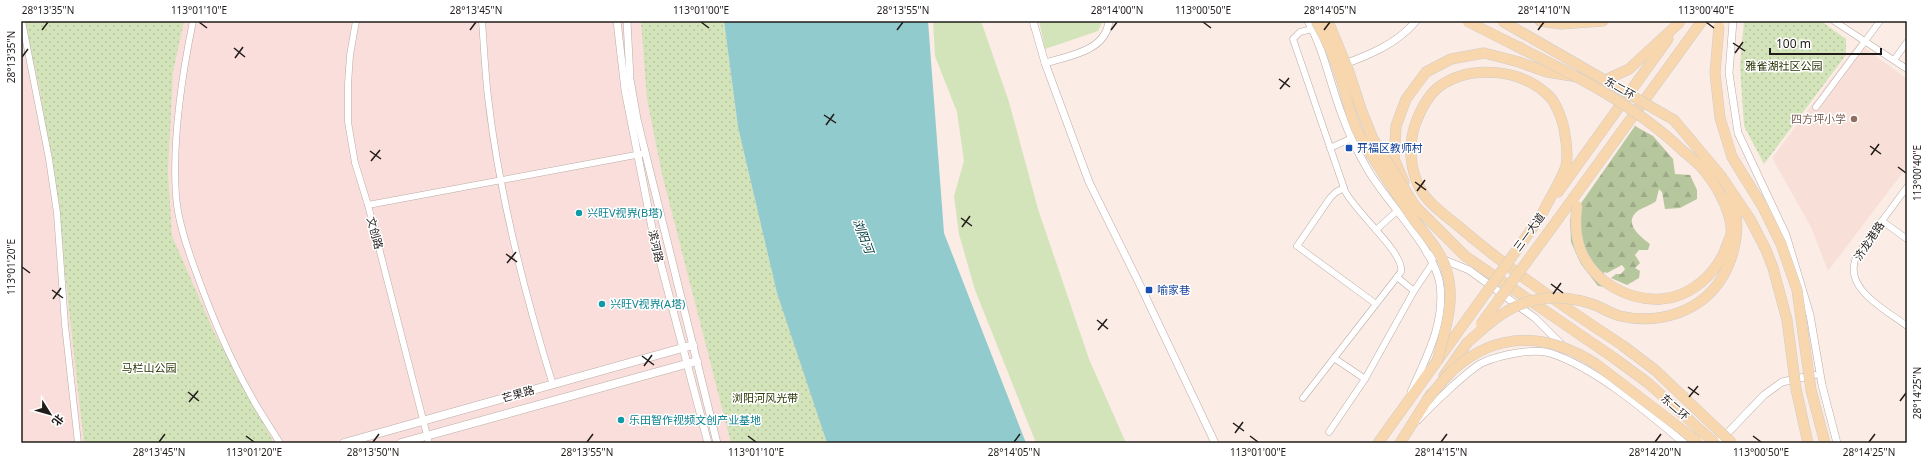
<svg xmlns="http://www.w3.org/2000/svg" width="1928" height="464" viewBox="0 0 1928 464" font-family="'Noto Sans','Noto Sans SC',sans-serif">
<style>
.commercial{fill:#f9dedb}
.education{fill:#f8dfd7}
.grass{fill:#d4e4ba}
.forest{fill:url(#forest-firs)}
.park{fill:url(#park-dots)}
.water{fill:#91cbce}
.lines{fill:none;stroke-linecap:round;stroke-linejoin:round}
.minor-casing{stroke:#baaca7;stroke-width:7}
.tertiary-casing{stroke:#baaca7;stroke-width:8}
.secondary-casing{stroke:#baaca7;stroke-width:9}
.trunk-casing{stroke:#cecdcd;stroke-width:11}
.minor{stroke:#fff;stroke-width:6}
.tertiary{stroke:#fff;stroke-width:7}
.secondary{stroke:#fff;stroke-width:8}
.trunk{stroke:#f8d7ae;stroke-width:10}
.trunk-bridge-casing{stroke:#cecdcd;stroke-width:11;stroke-linecap:butt}
.trunk-bridge{stroke:#f8d7ae;stroke-width:10}
.ticks{fill:none;stroke:#211c1a;stroke-width:1.5}
.education-dot{fill:#8d6e63;stroke:#fff;stroke-width:1.5}
.transit-dot{fill:#1a4fb4;stroke:#fff;stroke-width:1.5}
.culture-dot{fill:#0f9aa8;stroke:#fff;stroke-width:1.5}
.labels{text-anchor:middle;stroke-width:3;stroke-linejoin:round;paint-order:stroke}
.park-label{font-size:11px;fill:#283605;stroke:#fff}
.street-label{font-size:11px;fill:#211c1a;stroke:#fff}
.education-label{font-size:11px;fill:#785e54;stroke:#fff;text-anchor:end}
.transit-label{font-size:11px;fill:#164399;stroke:#fff;text-anchor:start}
.culture-label{font-size:11px;fill:#0d838f;stroke:#fff;text-anchor:start}
.water-label{font-size:12px;font-style:italic;fill:#013b3e;stroke:#fff}
.neatline{fill:none;stroke:#211c1a;stroke-width:1.5}
.ticks-label{font-size:10px;text-anchor:middle;fill:#211c1a}
</style>
<defs>
<pattern id="forest-firs" width="22" height="20" patternUnits="userSpaceOnUse"><rect width="22" height="20" fill="#b7c79d"/><path d="M5 1l3.5 6h-7zM16 11l3.5 6h-7z" fill="#9daa87"/></pattern>
<pattern id="park-dots" width="8" height="8" patternUnits="userSpaceOnUse"><rect width="8" height="8" fill="#d4e4ba"/><path d="M2 2h.1M6 6h.1" fill="none" stroke="#b6c39f" stroke-width="1.8" stroke-linecap="round"/></pattern>
</defs>
<rect width="100%" height="100%" fill="#fbece6"/>
<path class="commercial" d="M21,21H724L738,127L765,243L827,443H21Z"/>
<path class="education" d="M1858,43L1907,79V167L1828,271L1811,227L1772,158Z"/>
<g class="grass">
<path d="M933,21H981L1009,102L1038,209L1089,359L1126,443H1036L975,290L959,234L954,196L964,161L957,112L935,56Z"/>
<path d="M1039,21H1103L1098,31L1045,49Z"/>
</g>
<path class="forest" d="M1635,126L1653,136L1673,159L1675,174L1690,175L1697,190V199L1680,208L1665,209L1662,192L1659,189L1656,201C1651,205 1644,207 1639,210C1622,222 1639,236 1650,244L1648,250H1639L1635,255L1640,263L1635,268L1640,271L1639,278L1627,285L1611,278L1616,274H1621L1625,269L1622,265L1607,273L1604,272L1606,287L1598,286L1581,264L1571,242L1570,219Z"/>
<g class="park">
<path d="M25,21H184L173,72L168,171L172,236L214,332L274,443H84L55,185L40,91Z"/>
<path d="M641,21H724L738,127L777,293L827,443H731L662,174L647,99Z"/>
<path d="M1744,21H1821L1846,39V55L1764,164L1744,126L1740,66Z"/>
</g>
<path class="water" d="M724,21H928L944,233L1026,443H827L777,293L738,127Z"/>
<g class="lines">
<g class="minor-casing">
<g id="minor">
<path d="M22,21L49,159L57,213L65,325L78,443"/>
<path d="M193,21C182,75 172,141 176,196C178,222 187,248 196,272C211,314 228,355 250,394C259,411 270,427 280,443"/>
<path d="M356,21L350,55L348,84V122L355,163L368,205L429,443"/>
<path d="M482,21C484,46 485,72 488,97C499,194 524,292 553,385"/>
<path d="M1834,21L1907,69"/>
<path d="M1894,60L1907,42"/>
<path d="M1816,107L1880,21"/>
<path d="M1330,148L1352,138"/>
<path d="M1907,187L1857,255C1841,288 1885,309 1907,326"/>
<path d="M1344,188L1336,192L1330,198L1297,246L1376,304"/>
<path d="M368,205L641,154"/>
<path d="M1882,221L1907,239"/>
<path d="M1376,230L1397,211"/>
<path d="M1397,277L1414,291"/>
<path d="M1334,358L1365,379"/>
<path d="M1303,398L1401,272C1405,253 1355,212 1345,191L1293,39L1300,32L1312,29"/>
<path d="M1329,432L1365,379L1414,291L1432,264"/>
</g>
</g>
<g class="tertiary-casing">
<g id="tertiary">
<path d="M617,21L625,90L654,238L708,443"/>
<path d="M627,21L630,79L637,119L717,443"/>
<path d="M1033,21L1045,63L1089,182L1141,287L1215,443"/>
<path d="M1308,21C1324,50 1330,84 1342,115C1349,134 1358,153 1368,170C1387,203 1435,249 1440,285C1445,325 1426,357 1411,392"/>
<path d="M1733,21L1729,73L1738,133L1786,235L1810,315L1822,385L1837,443"/>
<path d="M1045,63C1069,56 1106,51 1109,21"/>
<path d="M1342,65C1369,55 1397,44 1416,21"/>
<path d="M1427,253L1469,270L1535,318L1564,347"/>
<path d="M1418,420C1429,408 1471,367 1484,362C1500,355 1534,348 1550,353C1596,368 1647,412 1684,443"/>
<path d="M1718,443L1764,395L1782,382L1814,375"/>
</g>
</g>
<g class="secondary-casing">
<g id="secondary">
<path d="M344,443L693,345"/>
<path d="M401,443L697,361"/>
</g>
</g>
<g class="trunk-casing">
<g id="trunk">
<path d="M1540,21L1561,24L1603,21"/>
<path d="M1404,182L1394,159L1396,126L1406,99L1426,72L1451,59L1484,53L1519,62L1547,72L1603,81L1629,69L1679,23"/>
<path d="M1558,192L1668,39"/>
<path d="M1541,216C1548,201 1561,181 1566,166C1568,156 1567,146 1565,135C1564,124 1557,104 1549,96C1522,69 1471,64 1440,86C1428,95 1420,111 1415,125C1408,146 1410,171 1421,190C1429,204 1445,215 1457,225C1508,269 1565,308 1622,345"/>
<path d="M1430,221L1465,256L1614,358L1648,383L1715,443"/>
<path d="M1553,226L1702,21"/>
<path d="M1444,376L1467,343"/>
<path d="M1378,443L1455,336"/>
<path d="M1400,443L1431,394"/>
</g>
</g>
<use href="#minor" class="minor"/>
<use href="#tertiary" class="tertiary"/>
<use href="#secondary" class="secondary"/>
<use href="#trunk" class="trunk"/>
<g class="trunk-bridge-casing">
<g id="trunk-bridge">
<path d="M1316,21C1327,40 1336,61 1342,82C1348,100 1350,117 1359,134C1375,162 1395,192 1413,218C1425,235 1442,252 1447,272C1456,302 1444,333 1437,362"/>
<path d="M1328,21L1349,72L1361,109L1373,139L1415,206L1430,221"/>
<path d="M1467,21C1541,60 1621,92 1682,150C1690,157 1700,164 1706,173C1717,186 1733,215 1731,233C1731,237 1728,241 1727,245C1718,272 1692,297 1661,299C1628,301 1594,282 1581,251C1575,236 1575,221 1577,206"/>
<path d="M1502,21L1674,120L1721,176L1750,219L1766,250L1773,268L1787,320L1796,389L1808,443"/>
<path d="M1719,26L1715,73L1720,118L1732,157L1763,207L1781,244L1797,290L1811,390L1825,443"/>
<path d="M1481,324L1553,226"/>
<path d="M1455,336L1541,216"/>
<path d="M1467,343C1488,324 1507,306 1535,300C1552,296 1572,298 1589,303C1600,306 1609,313 1620,316C1659,325 1702,312 1723,276C1733,259 1739,235 1736,215C1735,209 1731,203 1729,198"/>
<path d="M1622,345L1655,370L1732,443"/>
<path d="M1427,400C1435,390 1444,379 1453,370C1498,330 1547,333 1596,364L1697,441"/>
</g>
</g>
<use href="#trunk-bridge" class="trunk-bridge"/>
</g>
<path class="ticks" d="M199,22L207,28M701,22L709,28M1203,22L1211,28M1706,22L1714,28M42,30L48,22M470,30L476,22M897,30L903,22M1111,30L1117,22M1324,30L1330,22M1538,30L1544,22M1733,43L1745,51M234,48L245,57M1735,53L1743,42M22,57L28,49M235,58L243,47M1279,79L1290,87M1280,89L1289,78M824,115L836,123M826,125L834,114M1870,146L1881,154M370,151L381,159M1871,155L1879,144M371,161L380,150M1898,167L1906,173M1415,182L1426,190M1417,191L1425,180M961,218L972,226M962,227L970,216M506,254L517,262M507,263L516,252M22,267L30,273M1551,284L1563,293M52,290L63,298M1553,294L1561,283M53,299L61,288M1097,320L1108,329M1098,330L1107,319M642,356L654,365M644,366L652,355M1688,387L1699,395M188,392L199,401M1689,397L1698,386M1900,401L1906,393M189,402L198,391M1233,423L1244,431M1235,433L1243,422M246,436L254,442M748,436L756,442M1250,436L1258,442M1753,436L1761,442M159,442L165,434M373,442L379,434M587,442L593,434M1014,442L1020,434M1441,442L1447,434M1655,442L1661,434M1869,442L1875,434"/>
<circle class="education-dot" cx="1854" cy="119" r="4"/>
<g class="transit-dot">
<rect x="1345" y="144" width="8" height="8" rx="2"/>
<rect x="1145" y="286" width="8" height="8" rx="2"/>
</g>
<g class="culture-dot">
<circle cx="579" cy="213" r="4"/>
<circle cx="602" cy="304" r="4"/>
<circle cx="621" cy="420" r="4"/>
</g>
<g class="labels">
<g class="park-label">
<text x="1784" y="70">雅雀湖社区公园</text>
<text x="149" y="372">马栏山公园</text>
<text x="765" y="402">浏阳河风光带</text>
</g>
<g class="street-label">
<text transform="translate(1620 88) rotate(30)" y="4">东二环</text>
<text transform="translate(1529 232) rotate(-54)" y="4">三一大道</text>
<text transform="translate(375 233) rotate(75)" y="4">文创路</text>
<text transform="translate(1869 241) rotate(-56)" y="4">济龙港路</text>
<text transform="translate(656 246) rotate(77)" y="4">滨河路</text>
<text transform="translate(518 394) rotate(-16)" y="4">芒果路</text>
<text transform="translate(1675 407) rotate(41)" y="4">东二环</text>
</g>
<g class="education-label">
<text x="1846" y="123">四方坪小学</text>
</g>
<g class="transit-label">
<text x="1357" y="152">开福区教师村</text>
<text x="1157" y="294">喻家巷</text>
</g>
<g class="culture-label">
<text x="587" y="217">兴旺V视界(B塔)</text>
<text x="610" y="308">兴旺V视界(A塔)</text>
<text x="629" y="424">乐田智作视频文创产业基地</text>
</g>
<g class="water-label">
<text transform="translate(863 236) rotate(69)" y="4">浏阳河</text>
</g>
</g>
<rect width="1928" height="464" fill="none" stroke="#ffffff" stroke-width="44"/>
<g transform="translate(50 414) rotate(127)" stroke="#ffffff" stroke-width="3" paint-order="stroke">
<path d="M0-3L7 15L0 10L-7 15Z" fill="#211c1a"/>
<text y="-6" font-size="11" font-weight="bold" text-anchor="middle" fill="#211c1a">北</text>
</g>
<path d="M1770 48v6h111v-6" fill="none" stroke="#211c1a" stroke-width="2"/>
<text x="1776" y="48" font-size="12" fill="#211c1a" stroke="#ffffff" stroke-width="3" paint-order="stroke">100 m</text>
<rect x="22" y="22" width="1884" height="420" class="neatline"/>
<g class="ticks-label">
<text x="48" y="14">28°13'35"N</text>
<text x="199" y="14">113°01'10"E</text>
<text x="476" y="14">28°13'45"N</text>
<text x="701" y="14">113°01'00"E</text>
<text x="903" y="14">28°13'55"N</text>
<text x="1117" y="14">28°14'00"N</text>
<text x="1203" y="14">113°00'50"E</text>
<text x="1330" y="14">28°14'05"N</text>
<text x="1544" y="14">28°14'10"N</text>
<text x="1706" y="14">113°00'40"E</text>
<text transform="translate(11 57) rotate(-90)" y="4">28°13'35"N</text>
<text transform="translate(1917 173) rotate(-90)" y="4">113°00'40"E</text>
<text transform="translate(11 267) rotate(-90)" y="4">113°01'20"E</text>
<text transform="translate(1917 393) rotate(-90)" y="4">28°14'25"N</text>
<text x="159" y="456">28°13'45"N</text>
<text x="254" y="456">113°01'20"E</text>
<text x="373" y="456">28°13'50"N</text>
<text x="587" y="456">28°13'55"N</text>
<text x="756" y="456">113°01'10"E</text>
<text x="1014" y="456">28°14'05"N</text>
<text x="1258" y="456">113°01'00"E</text>
<text x="1441" y="456">28°14'15"N</text>
<text x="1655" y="456">28°14'20"N</text>
<text x="1761" y="456">113°00'50"E</text>
<text x="1869" y="456">28°14'25"N</text>
</g>
</svg>
